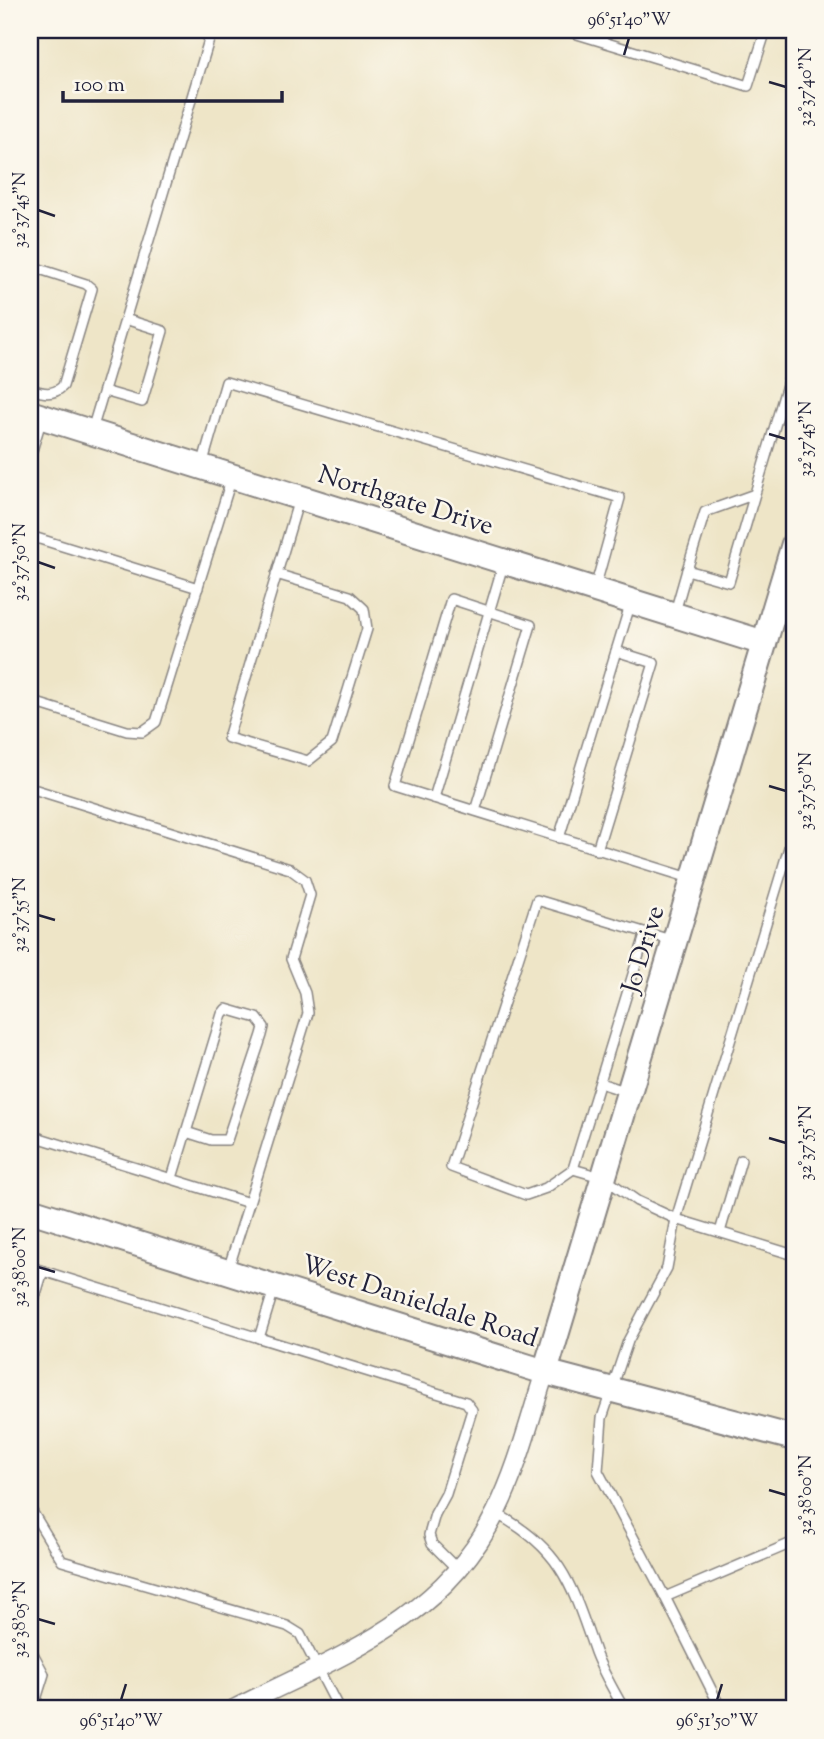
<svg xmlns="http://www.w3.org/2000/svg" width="824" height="1739" viewBox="0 0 824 1739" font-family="'Sorts Mill Goudy',serif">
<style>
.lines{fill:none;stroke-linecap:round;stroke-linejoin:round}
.lane-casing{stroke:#888481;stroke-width:12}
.street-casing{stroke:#888481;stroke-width:21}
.secondary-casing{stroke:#888481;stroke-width:28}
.lane{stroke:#fff;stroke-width:9}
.street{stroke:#fff;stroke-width:18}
.secondary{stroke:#fff;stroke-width:24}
.ticks{fill:none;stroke:#22223b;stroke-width:2.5}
.labels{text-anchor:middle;stroke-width:5;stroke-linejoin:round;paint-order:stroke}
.street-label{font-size:26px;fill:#22223b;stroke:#fbf7ec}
.neatline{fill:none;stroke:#22223b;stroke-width:2.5}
.ticks-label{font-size:18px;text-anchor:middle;fill:#22223b}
</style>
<rect width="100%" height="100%" fill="#fbf7ec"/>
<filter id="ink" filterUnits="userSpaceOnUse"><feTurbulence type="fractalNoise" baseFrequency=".0143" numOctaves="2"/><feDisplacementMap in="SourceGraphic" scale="14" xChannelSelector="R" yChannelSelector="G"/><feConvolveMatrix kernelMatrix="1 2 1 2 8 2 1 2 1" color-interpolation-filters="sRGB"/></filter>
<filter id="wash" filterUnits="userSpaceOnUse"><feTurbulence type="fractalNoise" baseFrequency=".00686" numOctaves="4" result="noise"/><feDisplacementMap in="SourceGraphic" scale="28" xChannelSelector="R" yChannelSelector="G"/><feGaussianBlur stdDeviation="1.57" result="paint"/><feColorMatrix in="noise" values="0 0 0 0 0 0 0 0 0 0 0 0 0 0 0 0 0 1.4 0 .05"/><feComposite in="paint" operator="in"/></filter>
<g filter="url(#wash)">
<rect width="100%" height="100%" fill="#eee5c7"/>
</g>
<g filter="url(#ink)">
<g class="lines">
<g class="lane-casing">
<g id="lane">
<path d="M564,30L748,86L766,30"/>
<path d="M30,266L86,284L92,289L63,386C53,396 43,393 30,389"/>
<path d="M104,391L142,402L163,331L125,319"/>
<path d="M92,430L212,30"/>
<path d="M30,457L42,418"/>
<path d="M202,465L226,382L620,498L595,588"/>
<path d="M755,494L705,512L687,570L729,582L794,361"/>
<path d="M30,536L198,588"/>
<path d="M276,574L350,596L364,609L367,629L332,742L308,761L228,738L299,499"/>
<path d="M675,612L687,570"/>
<path d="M30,701L127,731L142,732L156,722L232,477"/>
<path d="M30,788L290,869L305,880L310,895L291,959L305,993L308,1013L249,1203"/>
<path d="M434,798L503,565"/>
<path d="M475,811L531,625L451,599L395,786L693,879"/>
<path d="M794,831L676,1219L667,1268L628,1341L602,1418L598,1471L665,1597L794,1542"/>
<path d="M559,838L631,602"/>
<path d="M597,850L654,663L616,651"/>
<path d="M646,932L573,1169L546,1188L526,1195L451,1167L537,900L674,941"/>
<path d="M600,1083L628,1092"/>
<path d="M30,1135L249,1203L228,1270"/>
<path d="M573,1169L604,1178L637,1201L676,1219L794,1255"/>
<path d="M172,1178L222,1014L226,1009L257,1018L264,1027L262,1035L227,1140H211L186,1132"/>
<path d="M720,1232L741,1160"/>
<path d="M30,1267L466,1402L472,1410L446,1494L435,1514L429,1535L432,1544L458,1570"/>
<path d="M31,1310L43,1271"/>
<path d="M259,1338L274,1289"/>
<path d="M30,1508L62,1561L287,1626L300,1634L339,1709"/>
<path d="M495,1513C562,1548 572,1586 595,1652C602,1671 614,1691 624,1709"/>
<path d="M665,1597L721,1709"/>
<path d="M30,1648L44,1674L33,1709"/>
</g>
</g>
<g class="street-casing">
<path id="street" d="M234,1709C336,1657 442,1622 496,1512C518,1468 530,1418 545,1372"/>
</g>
<g class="secondary-casing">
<g id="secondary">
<path d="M30,413L764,643"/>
<path d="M30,1210L545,1372L794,1438"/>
<path d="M545,1372L794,544"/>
</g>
</g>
<use href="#lane" class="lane"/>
<use href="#street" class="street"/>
<use href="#secondary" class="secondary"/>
</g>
</g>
<path class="ticks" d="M624,55L629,38M769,82L786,87M38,210L55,216M769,434L786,439M38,562L55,568M769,786L786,791M38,915L55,920M769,1138L786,1143M38,1267L55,1272M769,1490L786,1495M38,1619L55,1624M121,1700L126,1684M717,1700L722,1684"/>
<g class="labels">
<g class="street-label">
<text transform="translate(406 499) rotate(17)" y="9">Northgate Drive</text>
<text transform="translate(642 949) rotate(-73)" y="9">Jo Drive</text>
<text transform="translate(420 1300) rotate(18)" y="9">West Danieldale Road</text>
</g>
</g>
<rect width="824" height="1739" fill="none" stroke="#fbf7ec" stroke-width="77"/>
<path d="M63 91v10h219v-10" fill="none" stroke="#22223b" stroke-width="3.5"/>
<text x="74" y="91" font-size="21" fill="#22223b" stroke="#fbf7ec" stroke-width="5" paint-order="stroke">100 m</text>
<rect x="38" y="38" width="748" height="1662" class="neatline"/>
<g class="ticks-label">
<text x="629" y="25">96°51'40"W</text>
<text transform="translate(805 87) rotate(-90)" y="6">32°37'40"N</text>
<text transform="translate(19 210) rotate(-90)" y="6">32°37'45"N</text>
<text transform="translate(805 439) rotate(-90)" y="6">32°37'45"N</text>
<text transform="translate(19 562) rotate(-90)" y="6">32°37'50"N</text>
<text transform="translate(805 791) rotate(-90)" y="6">32°37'50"N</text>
<text transform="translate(19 915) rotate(-90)" y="6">32°37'55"N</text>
<text transform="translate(805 1143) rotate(-90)" y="6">32°37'55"N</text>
<text transform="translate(19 1267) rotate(-90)" y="6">32°38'00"N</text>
<text transform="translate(805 1495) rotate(-90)" y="6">32°38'00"N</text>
<text transform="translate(19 1619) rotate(-90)" y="6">32°38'05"N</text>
<text x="121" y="1726">96°51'40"W</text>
<text x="717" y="1726">96°51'50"W</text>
</g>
</svg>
